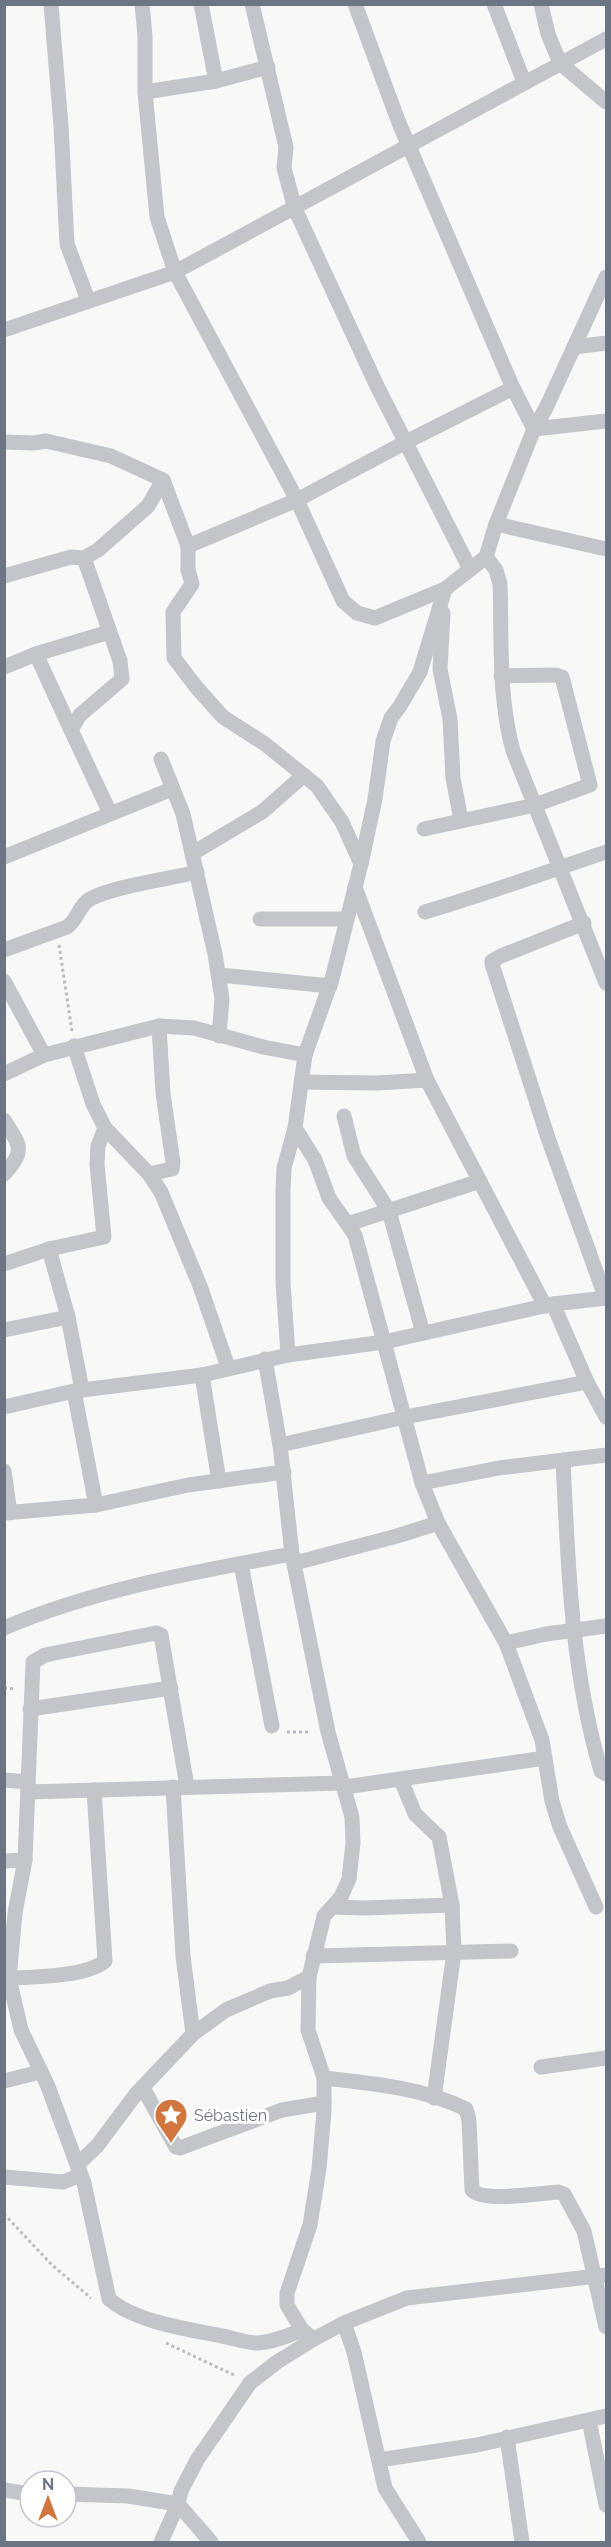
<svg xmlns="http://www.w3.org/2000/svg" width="611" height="2547" viewBox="0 0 611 2547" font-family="Raleway,sans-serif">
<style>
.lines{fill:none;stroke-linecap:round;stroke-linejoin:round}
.path{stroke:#babcbf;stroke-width:3;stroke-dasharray:3 3;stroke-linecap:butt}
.minor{stroke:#c2c5c9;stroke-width:15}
.labels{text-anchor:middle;stroke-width:6;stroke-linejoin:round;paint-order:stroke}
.poi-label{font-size:16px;fill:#6b7584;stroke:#fff;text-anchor:start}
</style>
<rect width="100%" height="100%" fill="#f8f8f6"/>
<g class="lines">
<g class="path">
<path d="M59,945L72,1031"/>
<path d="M4,1688L15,1689"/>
<path d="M287,1732H311"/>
<path d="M4,2214L52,2265L91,2298"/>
<path d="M166,2343L236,2376"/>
</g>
<g class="minor">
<path d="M51,4L61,126L67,244L88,300"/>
<path d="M142,4L145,36V92L216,81L268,67"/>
<path d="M201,4L216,81"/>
<path d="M252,4L286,147L284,168L295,209L377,386L470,569"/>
<path d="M355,4L399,123L513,388L406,442L297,500L343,601L357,613L375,618L445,589L486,557L496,524L534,429L546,408L606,277"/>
<path d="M494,4L524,82"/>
<path d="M541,4L548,34L560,63L606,102"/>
<path d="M145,92L157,217L175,272L297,500L188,546"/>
<path d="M4,330L175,272L606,39"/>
<path d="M574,347L606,343"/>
<path d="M513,388L534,429L606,421"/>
<path d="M4,442L33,443L46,441L111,456L163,480L188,546V570L192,584L173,612L174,658L197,688L223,717L265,744L317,786L342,822L361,864"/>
<path d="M496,524L606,549"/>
<path d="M486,557L496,570L500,584C502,640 498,696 513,751L606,983"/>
<path d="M84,558L120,661L122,679L80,715L71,730L110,813"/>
<path d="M4,576L71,557L84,558L98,550L148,506L163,480"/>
<path d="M443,613L440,669L450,719L453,778L461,820"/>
<path d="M36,654L71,730"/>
<path d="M4,667L36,654L109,632"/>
<path d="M161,759L183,814L215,954L222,999L219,1036"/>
<path d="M424,829L535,805L590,785L562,677L556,675L501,676"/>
<path d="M193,853L262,812L304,775"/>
<path d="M4,857L172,789"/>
<path d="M355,887L427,1080L545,1306"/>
<path d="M425,912C486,894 546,872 606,852"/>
<path d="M260,919H347"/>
<path d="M584,923L501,956L492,961V964L548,1138L606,1299"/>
<path d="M4,950L67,927C78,920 78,906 90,899C114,886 169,879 197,872"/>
<path d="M220,975L330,986"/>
<path d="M4,981L44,1055"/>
<path d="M74,1046L93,1104L105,1128L149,1174L161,1192L200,1286L228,1367"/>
<path d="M4,1074L44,1055L159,1026L194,1028L263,1047L305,1055"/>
<path d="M301,1082L377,1083L427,1080"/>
<path d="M344,1116L354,1156L389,1211L423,1333"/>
<path d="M4,1120C19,1144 27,1150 4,1174"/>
<path d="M295,1128L315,1160L329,1198L355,1235L422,1483L438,1523L506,1643L542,1740L552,1801L560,1827L596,1907"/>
<path d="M149,1174L172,1169L173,1163L163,1093L159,1026"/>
<path d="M348,1224L480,1181"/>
<path d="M49,1249L68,1317L82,1390"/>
<path d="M4,1264L49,1249L104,1237L97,1164L98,1146L105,1128"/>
<path d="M553,1304L587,1382L606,1417"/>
<path d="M4,1330L68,1317"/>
<path d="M288,1355L283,1282V1190L284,1168L295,1128L305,1055L332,979L361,864L375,799L383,741L391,718L400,706L420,672L445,589"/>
<path d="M265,1359L280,1445L292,1554L328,1732L352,1817L353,1843L349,1879L341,1897L324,1916L309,1977L308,2030L324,2078V2111L319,2169L310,2225L287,2293V2305L302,2330L314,2339"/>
<path d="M202,1375L219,1481"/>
<path d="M74,1391L96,1505"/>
<path d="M4,1407L74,1391L202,1375L288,1355L384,1342L553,1304L606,1298"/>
<path d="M280,1445L405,1417L587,1382"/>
<path d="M563,1460C568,1565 571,1670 601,1771L606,1774"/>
<path d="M4,1471L10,1513"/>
<path d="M422,1483L499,1468L606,1455"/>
<path d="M4,1513L96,1505L188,1485L284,1472"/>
<path d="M295,1563L397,1536L438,1523"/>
<path d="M241,1564L272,1726"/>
<path d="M4,1628C96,1589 195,1572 292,1554"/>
<path d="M506,1643L546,1634L606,1626"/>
<path d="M30,1709L171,1688"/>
<path d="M4,1780L28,1782"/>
<path d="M401,1780L415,1814L439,1837L452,1905L454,1952L434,2098"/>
<path d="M187,1786L161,1635L156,1633L45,1655L33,1662L25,1860L15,1913L9,1978L21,2030L47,2084L84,2183L109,2299C135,2322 188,2329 222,2336C233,2338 246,2343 258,2343C273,2342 288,2336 302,2330"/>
<path d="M173,1787L183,1956L193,2034"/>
<path d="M345,1787L545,1758"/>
<path d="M28,1792L343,1783"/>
<path d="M4,1861L25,1860"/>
<path d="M333,1907L365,1908L452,1905"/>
<path d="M313,1956L511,1951"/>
<path d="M9,1978C33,1977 86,1977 105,1961L94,1790"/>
<path d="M541,2067L606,2058"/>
<path d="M324,2078C371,2083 423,2088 466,2109L469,2120L472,2190C484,2203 540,2193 558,2192L564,2194L584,2231L606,2327"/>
<path d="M4,2081L40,2072"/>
<path d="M143,2088L176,2147L180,2148L282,2110L324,2103"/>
<path d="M77,2165L97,2146L136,2094L193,2034L226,2010L270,1991L288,1988L309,1977"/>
<path d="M4,2177L63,2182L81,2175"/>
<path d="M344,2323L354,2352L385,2488L419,2542"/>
<path d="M589,2420L606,2505"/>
<path d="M507,2437L522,2542"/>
<path d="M379,2460L477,2445L606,2416"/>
<path d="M4,2490L30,2494"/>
<path d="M66,2494L128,2496L178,2504L211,2542"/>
<path d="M161,2542L178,2504L181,2491L197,2460L250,2383L277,2362L314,2339L344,2323L407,2298L606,2275"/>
</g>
</g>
<defs>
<g id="sight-pin" transform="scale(1.725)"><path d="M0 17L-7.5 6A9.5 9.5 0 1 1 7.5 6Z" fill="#d1763e" stroke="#fff"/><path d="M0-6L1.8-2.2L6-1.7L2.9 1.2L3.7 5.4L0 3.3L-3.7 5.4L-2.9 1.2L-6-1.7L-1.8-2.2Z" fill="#fff"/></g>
</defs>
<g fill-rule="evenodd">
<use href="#sight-pin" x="171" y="2115"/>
</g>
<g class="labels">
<g class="poi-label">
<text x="194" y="2121">Sébastien</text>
</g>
</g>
<rect width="611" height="2547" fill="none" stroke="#6b7584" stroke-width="12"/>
<g transform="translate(48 2499)"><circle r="28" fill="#ffffff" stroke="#c4c8ce" stroke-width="1.5"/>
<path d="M0-4.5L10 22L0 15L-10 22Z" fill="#d1763e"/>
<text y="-9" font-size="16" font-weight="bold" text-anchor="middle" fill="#6b7584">N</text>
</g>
</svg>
